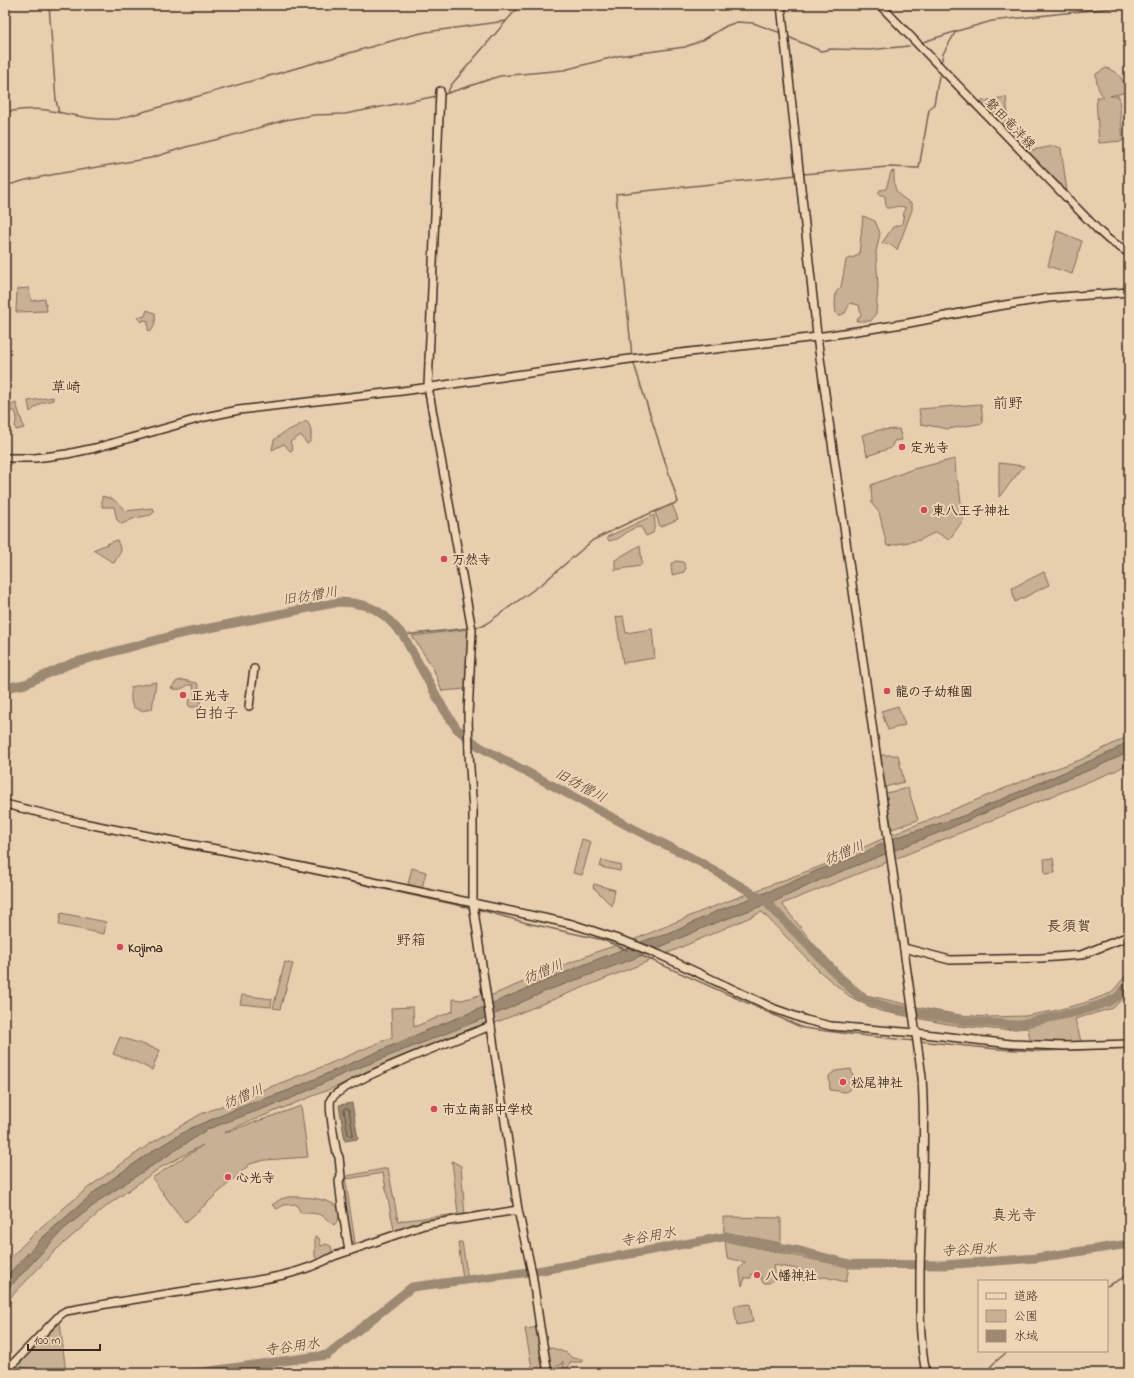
<svg xmlns="http://www.w3.org/2000/svg" width="1134" height="1378" viewBox="0 0 1134 1378" font-family="'Indie Flower','Klee One',sans-serif">
<style>
.green{fill:#c7b094;stroke:#816d59}
.water{fill:#9d8972;stroke:#766350}
.lines{fill:none;stroke-linecap:round;stroke-linejoin:round}
.shore{stroke:#625040;stroke-width:1}
.stream{stroke:#766350;stroke-width:1.5}
.river{stroke:#9d8972;stroke-width:9}
.secondary-casing{stroke:#3b2a1e;stroke-width:10}
.secondary{stroke:#eed5b5;stroke-width:7}
.poi-dot{fill:#d1495b;stroke:#eed5b5;stroke-width:1.5}
.labels{text-anchor:middle;stroke-width:4;stroke-linejoin:round;paint-order:stroke}
.street-label{font-size:13px;fill:#3b2a1e;stroke:#eed5b5}
.poi-label{font-size:13px;font-weight:bold;fill:#3b2a1e;stroke:#eed5b5;text-anchor:start}
.water-label{font-size:14px;font-style:italic;fill:#544233;stroke:#eed5b5}
.quarter-label{font-size:15px;fill:#3b2a1e;stroke:#eed5b5}
</style>
<rect width="100%" height="100%" fill="#e7ceaf"/>
<filter id="ink" filterUnits="userSpaceOnUse"><feTurbulence type="fractalNoise" baseFrequency=".025" numOctaves="2"/><feDisplacementMap in="SourceGraphic" scale="8" xChannelSelector="R" yChannelSelector="G"/><feConvolveMatrix kernelMatrix="1 2 1 2 8 2 1 2 1" color-interpolation-filters="sRGB"/></filter>
<g filter="url(#ink)">
<g class="green">
<path d="M1106,68C1117,72 1127,79 1123,93L1110,96H1119L1123,141L1099,143L1096,97H1104C1098,91 1096,82 1096,74Z"/>
<path d="M1006,97L1010,135L977,102Z"/>
<path d="M1055,146L1061,148L1067,191L1026,151Z"/>
<path d="M894,171C894,192 895,193 912,204V210L897,250L891,245L882,243L893,227L902,224L905,207C896,205 895,208 886,208L885,196L878,194L880,190L886,189L891,172Z"/>
<path d="M863,216L875,221L880,233L876,252L878,287L876,313L871,321H856L861,315L859,305L850,303L845,313L838,316L836,314L835,304L836,292L841,287L846,260L859,255Z"/>
<path d="M1057,231L1082,241L1072,274L1048,266Z"/>
<path d="M29,288L31,301L45,299L47,311L16,312L17,289Z"/>
<path d="M147,310L155,313C156,318 155,327 151,331L148,330V321L143,320L142,322L137,318L139,317L145,316Z"/>
<path d="M53,397V400L41,403L30,412L28,401Z"/>
<path d="M16,403L24,428L16,430L15,426L17,416L14,410L5,415V408Z"/>
<path d="M981,404L983,423L948,429L921,424L919,409Z"/>
<path d="M307,421L311,429V441L307,444L301,435L290,442L293,450L290,451L284,444L272,450L274,440L283,433Z"/>
<path d="M899,429L902,440L894,441L891,448L867,456L862,435L879,430Z"/>
<path d="M955,459L956,477L959,486L963,520L949,540L936,532L920,540L887,546L879,512L872,504L871,485L913,469Z"/>
<path d="M999,463L1024,466L999,497Z"/>
<path d="M102,496L113,499L126,511L152,508L155,511L151,515L135,518L122,524L117,520L114,507H102Z"/>
<path d="M672,504L678,519L660,527L655,512Z"/>
<path d="M654,515L655,524L653,533L646,536L641,527C633,527 628,532 622,536C619,539 613,540 609,541L607,537Z"/>
<path d="M117,540L121,551L114,563L93,550Z"/>
<path d="M640,545L642,563L640,566L615,570V560Z"/>
<path d="M676,561L683,562L686,568L684,572L672,575L671,564Z"/>
<path d="M1044,572L1049,585L1015,602L1012,588Z"/>
<path d="M623,616L626,633L652,629L655,658L623,663L616,617Z"/>
<path d="M470,629L466,689L442,691L433,668L412,636Z"/>
<path d="M183,680L197,683L201,693L200,707H190L188,704L189,700L195,698L193,685H188C182,689 178,691 171,688L177,681Z"/>
<path d="M156,682L152,709L141,711L133,707L131,701V687Z"/>
<path d="M898,706L905,725L888,730L881,711Z"/>
<path d="M1129,736V763L1115,771L782,904L812,942L843,975L866,995L927,1009L960,1015L990,1017L1025,1016L1053,1011L1084,1003L1111,993L1129,972V993L1113,1008L1075,1019L1082,1045H1031L1028,1028L1002,1030L958,1026L880,1011L866,1005L849,996L818,970L762,912L659,957L231,1129L224,1133L301,1106L308,1157L265,1160L250,1164L185,1223L152,1178L203,1145L160,1168L108,1205L56,1250L5,1303V1263L40,1228L89,1187L148,1145L201,1114L324,1066L392,1037L391,1008L413,1007L414,1027L453,1011V999L462,1000L483,994L485,998L596,952L638,938L702,911L829,863L882,839L1032,777L1080,760Z"/>
<path d="M880,755H898L904,782L885,787Z"/>
<path d="M908,788L918,820L892,829L886,793Z"/>
<path d="M582,839L591,842L582,875L573,873Z"/>
<path d="M1053,858L1055,873L1045,874L1044,859Z"/>
<path d="M602,860L621,865L620,871L600,867Z"/>
<path d="M412,868L426,872L422,888L408,884Z"/>
<path d="M594,884L615,890L612,906L593,887Z"/>
<path d="M61,913L106,922L104,934L59,925Z"/>
<path d="M285,962L293,964L280,1009L273,1008Z"/>
<path d="M242,995L272,999L271,1007L240,1004Z"/>
<path d="M120,1037L160,1050L152,1070L136,1062L113,1054Z"/>
<path d="M851,1069L855,1085L846,1092L830,1090L829,1076L835,1071Z"/>
<path d="M452,1161L461,1166L465,1216L395,1235L383,1173L347,1179V1176L388,1168L398,1221L458,1214Z"/>
<path d="M345,1176L356,1249L349,1251L341,1177Z"/>
<path d="M288,1197C303,1196 358,1199 334,1225C330,1222 327,1219 323,1216C318,1213 307,1213 301,1213L296,1204L284,1205L277,1209L272,1205L281,1199Z"/>
<path d="M723,1217L781,1218V1243L724,1232Z"/>
<path d="M315,1237L319,1238L321,1246L326,1244L331,1246L332,1251L329,1255L319,1260L315,1257Z"/>
<path d="M725,1241L849,1267L846,1282L825,1277L800,1280L798,1269L773,1265L775,1278L769,1283H763L759,1273L755,1272L751,1275V1278H745L742,1286L739,1269L745,1262L727,1258Z"/>
<path d="M458,1242H462L468,1279H463Z"/>
<path d="M750,1304L753,1322L737,1325L734,1306Z"/>
<path d="M60,1323L66,1373H51L15,1366Z"/>
<path d="M540,1327L543,1345L567,1353L572,1358L583,1359V1362H570L568,1368L563,1369V1361L561,1365L547,1369L548,1373H533L525,1329Z"/>
</g>
<g class="water">
<path d="M1129,740V752L1097,767L1021,797L948,829L820,880L778,900L710,925L633,959L546,991L505,1010L341,1075L292,1098L208,1129L103,1198L64,1229L5,1292V1278L42,1238L99,1188L154,1150L189,1129L246,1105L287,1091L430,1029L479,1009L578,967L649,939L669,934L717,911L783,886L818,870L852,858L897,837L963,816L1113,751Z"/>
<path d="M352,1103L358,1139L345,1141L339,1105Z"/>
</g>
<g class="lines">
<path class="shore" d="M346,1108L349,1110L353,1134L351,1136L348,1134L344,1110Z"/>
<g class="stream">
<path d="M49,5L56,100L59,113"/>
<path d="M786,36L821,51L831,49L869,50L909,46"/>
<path d="M923,42L957,31L992,21L1129,6"/>
<path d="M941,63L943,54L956,31"/>
<path d="M447,93L452,84L520,5"/>
<path d="M442,95L500,76L564,70L618,56L685,47L703,40L726,26L737,22L753,23L781,33"/>
<path d="M5,112C19,110 32,108 46,110C69,114 94,121 118,119L409,36L426,32L506,21"/>
<path d="M803,174L888,167L919,168L929,110L934,104L939,76"/>
<path d="M5,186L26,180L56,174L151,158L186,147L223,138L285,120L314,115L345,114L437,96"/>
<path d="M632,357L616,194L797,175"/>
<path d="M473,627L483,626L543,583L593,540L632,521L678,502L633,361"/>
<path d="M403,635L470,628"/>
<path d="M5,808L89,828"/>
<path d="M150,840L187,849L222,854L471,908"/>
<path d="M477,909L527,923L603,940L627,950"/>
<path d="M640,955L803,1028L850,1034L914,1041"/>
<path d="M919,1041L996,1049L1037,1051L1129,1048"/>
<path d="M1107,1286L1129,1275"/>
<path d="M985,1373L994,1363L1008,1351"/>
</g>
<g class="river">
<path d="M5,688L25,684L72,663L175,635L339,602L353,603L367,606L376,610L386,617L403,635L443,708L457,729L480,747L634,829L700,862L764,900L850,988L859,996L868,1000L886,1007L965,1021L1016,1025L1081,1011L1108,1002L1117,997L1129,985"/>
<path d="M5,1369L41,1373"/>
<path d="M195,1373L327,1355L412,1287L537,1271L723,1237L800,1251L850,1264L944,1265L1036,1258L1129,1244"/>
</g>
<g class="secondary-casing">
<g id="secondary">
<path d="M781,5L818,344L922,1077C926,1142 921,1208 920,1273C920,1309 919,1337 926,1373"/>
<path d="M880,5L1099,231L1109,240L1129,253"/>
<path d="M440,91L428,387L472,630L468,715L469,754L473,811V904L518,1210L532,1273L540,1327L548,1373"/>
<path d="M5,458H35L67,454L95,448L205,417L239,410L402,391L630,359L817,337L909,323L992,307L1049,298L1129,292"/>
<path d="M249,706L254,669"/>
<path d="M5,804L78,822L188,844L222,850L572,924L627,942L660,955L775,1009L806,1020L831,1026L916,1033L1011,1044L1064,1046L1129,1044"/>
<path d="M904,948L950,960L1041,958L1081,955L1129,936"/>
<path d="M349,1251L342,1207L339,1181L341,1177L339,1157L337,1153C335,1144 328,1106 331,1099C342,1081 465,1036 491,1026"/>
<path d="M5,1372L61,1314L66,1311C112,1303 159,1295 205,1288C249,1281 295,1278 334,1256L424,1225L518,1210"/>
</g>
</g>
<use href="#secondary" class="secondary"/>
</g>
</g>
<g class="poi-dot">
<circle cx="902" cy="447" r="4"/>
<circle cx="924" cy="510" r="4"/>
<circle cx="444" cy="559" r="4"/>
<circle cx="887" cy="691" r="4"/>
<circle cx="183" cy="695" r="4"/>
<circle cx="120" cy="947" r="4"/>
<circle cx="843" cy="1082" r="4"/>
<circle cx="434" cy="1109" r="4"/>
<circle cx="228" cy="1177" r="4"/>
<circle cx="757" cy="1275" r="4"/>
</g>
<g class="labels">
<g class="street-label">
<text transform="translate(1011 123) rotate(46)" y="5">磐田竜洋線</text>
</g>
<g class="poi-label">
<text x="910" y="452">定光寺</text>
<text x="932" y="515">東八王子神社</text>
<text x="452" y="564">万然寺</text>
<text x="895" y="696">龍の子幼稚園</text>
<text x="191" y="700">正光寺</text>
<text x="128" y="952">Kojima</text>
<text x="851" y="1087">松尾神社</text>
<text x="442" y="1114">市立南部中学校</text>
<text x="236" y="1182">心光寺</text>
<text x="765" y="1280">八幡神社</text>
</g>
<g class="water-label">
<text transform="translate(310 595) rotate(-9)" y="5">旧彷僧川</text>
<text transform="translate(581 785) rotate(28)" y="5">旧彷僧川</text>
<text transform="translate(844 852) rotate(-22)" y="5">彷僧川</text>
<text transform="translate(543 971) rotate(-22)" y="5">彷僧川</text>
<text transform="translate(243 1096) rotate(-23)" y="5">彷僧川</text>
<text transform="translate(648 1236) rotate(-10)" y="5">寺谷用水</text>
<text transform="translate(969 1249) rotate(-3)" y="5">寺谷用水</text>
<text transform="translate(292 1346) rotate(-8)" y="5">寺谷用水</text>
</g>
<g class="quarter-label">
<text x="66" y="392">草崎</text>
<text x="1008" y="408">前野</text>
<text x="216" y="718">白拍子</text>
<text x="1069" y="931">長須賀</text>
<text x="411" y="945">野箱</text>
<text x="1014" y="1220">真光寺</text>
</g>
</g>
<rect width="1134" height="1378" fill="none" stroke="#eed5b5" stroke-width="20"/>
<rect x="10" y="10" width="1114" height="1358" fill="none" stroke="#3b2a1e" stroke-width="1.5" filter="url(#ink)"/>
<rect x="978" y="1280" width="130" height="72" fill="#eed5b5" stroke="#a69179"/>
<rect x="986" y="1293" width="20" height="6" fill="#eed5b5" stroke="#a69179"/>
<text x="1014" y="1300" font-size="12" fill="#3b2a1e">道路</text>
<rect x="986" y="1310" width="20" height="12" fill="#c7b094" stroke="#a69179"/>
<text x="1014" y="1320" font-size="12" fill="#3b2a1e">公園</text>
<rect x="986" y="1330" width="20" height="12" fill="#9d8972" stroke="#a69179"/>
<text x="1014" y="1340" font-size="12" fill="#3b2a1e">水域</text>
<path d="M28 1344v6h72v-6" fill="none" stroke="#3b2a1e" stroke-width="2"/>
<text x="34" y="1344" font-size="12" fill="#3b2a1e" stroke="#eed5b5" stroke-width="3" paint-order="stroke">100 m</text>
</svg>
